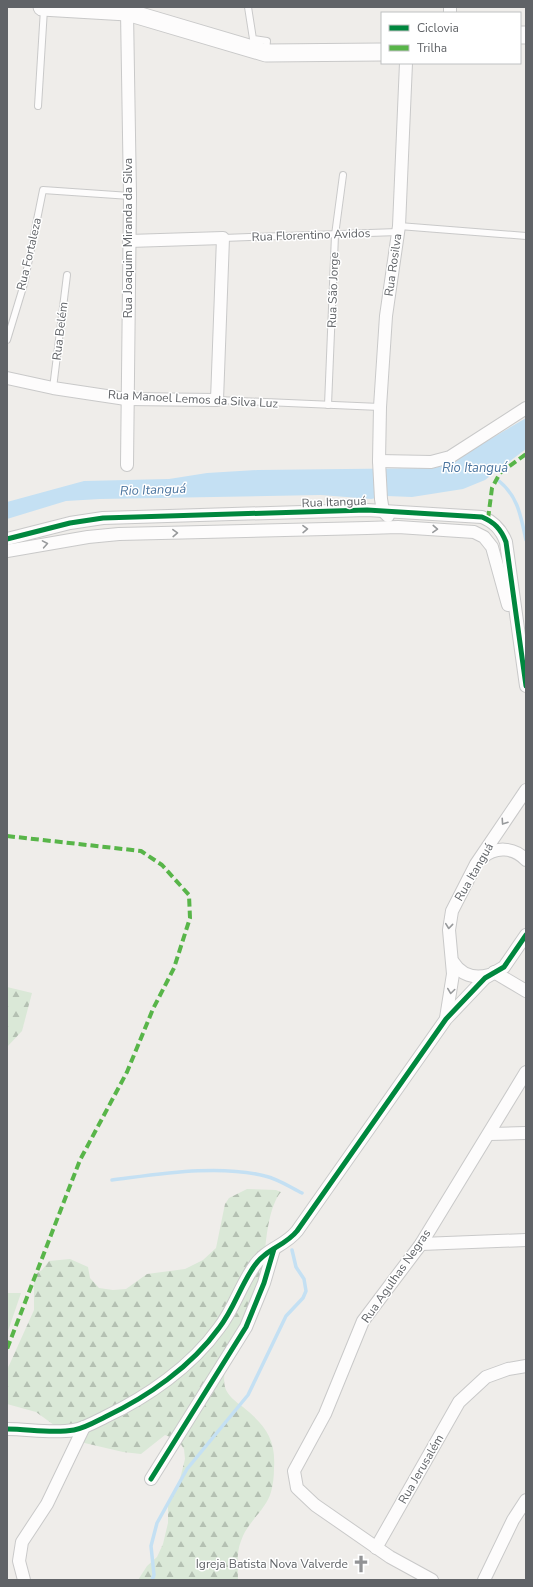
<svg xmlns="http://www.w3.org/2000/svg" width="533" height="1587" viewBox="0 0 533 1587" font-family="'Nunito Sans',sans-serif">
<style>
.green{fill:#dae8d7}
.forest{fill:url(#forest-firs)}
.water{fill:#c4e0f3}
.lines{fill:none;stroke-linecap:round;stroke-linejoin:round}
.stream{stroke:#c4e0f3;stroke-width:3.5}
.lane-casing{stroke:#c9c9c9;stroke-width:8}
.street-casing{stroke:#c9c9c9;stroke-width:14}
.secondary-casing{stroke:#c9c9c9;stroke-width:19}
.lane{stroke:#fdfcfc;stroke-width:6}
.street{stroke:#fdfcfc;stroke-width:12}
.secondary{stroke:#fdfcfc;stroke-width:17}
.quiet{stroke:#58b549;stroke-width:4;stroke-dasharray:8 4;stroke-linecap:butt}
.cycleway-casing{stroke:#fff;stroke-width:8}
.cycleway{stroke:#00873e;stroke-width:5}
.oneway{stroke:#97999b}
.labels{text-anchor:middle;stroke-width:3;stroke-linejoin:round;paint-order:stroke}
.street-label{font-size:12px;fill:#606367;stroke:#fff}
.poi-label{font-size:12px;fill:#606367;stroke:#fff;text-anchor:end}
.water-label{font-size:13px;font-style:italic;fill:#4c76a0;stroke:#fff}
</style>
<defs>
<pattern id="forest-firs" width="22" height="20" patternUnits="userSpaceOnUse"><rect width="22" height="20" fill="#dae8d7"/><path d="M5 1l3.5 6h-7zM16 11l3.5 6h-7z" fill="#b4c0b2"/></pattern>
</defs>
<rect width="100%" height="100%" fill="#efedea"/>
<path class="green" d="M7,1293H21L7,1334Z"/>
<g class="forest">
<path d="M7,987L32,993L22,1031L7,1047Z"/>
<path d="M247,1189L276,1190L281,1192C270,1204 266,1236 265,1253C265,1260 266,1270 263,1277C255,1303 218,1363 225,1387C227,1395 236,1402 243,1407C265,1425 276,1439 274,1468C274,1476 273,1485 271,1492C266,1510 247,1522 241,1541C236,1553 238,1567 238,1580H138L147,1566L157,1557L163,1544L168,1523V1503L180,1479L185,1459L184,1449L178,1440L165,1435L141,1454L123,1452L76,1441L36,1412L7,1404V1370L34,1310V1275L42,1270L49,1261L70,1259L88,1267L90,1278L99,1288L113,1290L126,1289L147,1274L185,1269L203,1260L216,1248L225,1204L229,1198Z"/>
</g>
<path class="water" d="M526,418V449L485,480L463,489L412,497L387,496L371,499L321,495L100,499L66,501L7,519V502L84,481L169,479L207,473L258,470L434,468L446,465Z"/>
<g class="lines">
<g class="stream">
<path d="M499,481C518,496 521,517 526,540"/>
<path d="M112,1180C160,1174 218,1164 265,1176C278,1179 290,1187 302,1193"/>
<path d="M152,1580L154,1575L151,1546L157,1523L187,1469L248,1395L286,1316L303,1298L306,1291L304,1279L296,1267L292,1250"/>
</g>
<g class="lane-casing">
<g id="lane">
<path d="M248,7L253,39L267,41L266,51"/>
<path d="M38,106L44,9"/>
<path d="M399,226L526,236"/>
<path d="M223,238L398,232"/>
<path d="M7,340L24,284L43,190L130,196"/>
<path d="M53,388L67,275"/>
<path d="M217,400L380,407"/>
<path d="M328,405L335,235L343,175"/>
</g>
</g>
<g class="street-casing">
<g id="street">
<path d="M450,7V13"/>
<path d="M127,12L130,196L127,465"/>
<path d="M7,378L53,388L126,399L217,400L223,238L129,241"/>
<path d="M379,461L431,462L450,457L526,408"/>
<path d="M388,516L383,511L381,499L379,461L380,407L386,316L399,226L406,63"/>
<path d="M7,539L70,523L103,518L367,510L482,517C494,522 501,529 506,542L526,686"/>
<path d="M7,551L88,537L119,534L367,528L398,527L474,532L484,537L492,547L508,605"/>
<path d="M482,858C495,846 514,847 526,860"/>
<path d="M453,962C461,975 474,979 489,975"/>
<path d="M494,972L526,991"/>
<path d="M446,1018L453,974L449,930L452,911L476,864L526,790"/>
<path d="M490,1134L526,1133"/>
<path d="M421,1244L526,1240"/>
<path d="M7,1429C29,1429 52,1434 74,1430C85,1428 95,1422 105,1417C147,1397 191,1367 219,1328C234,1309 241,1284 255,1265C266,1249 285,1246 297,1231L446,1019L485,978L504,967L526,935"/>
<path d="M151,1479L246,1327L264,1283L274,1249"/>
<path d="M376,1548L459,1402L486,1377L508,1369L526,1366"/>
<path d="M24,1580L19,1561L22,1542L47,1504L84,1427"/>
<path d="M432,1580L390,1557L315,1505L297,1488L294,1471L325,1414L363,1321L421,1244L526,1072"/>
<path d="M484,1580L513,1520L526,1500"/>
</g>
</g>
<g class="secondary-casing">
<g id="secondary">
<path d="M42,7L127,12L266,53L382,52"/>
<path d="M520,35H526"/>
</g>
</g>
<use href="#lane" class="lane"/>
<use href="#street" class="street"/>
<use href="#secondary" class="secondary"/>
<g class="quiet">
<path d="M488,519L492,488L500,473L526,454"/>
<path d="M7,836L141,851L162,865L189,895L190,918L174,968L153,1009L127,1072L80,1160L7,1349"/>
</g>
<g class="cycleway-casing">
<g id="cycleway">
<path d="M7,539L70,523L103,518L367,510L482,517C494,522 501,529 506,542L526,686"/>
<path d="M7,1429C29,1429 52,1434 74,1430C85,1428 95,1422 105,1417C147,1397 191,1367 219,1328C234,1309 241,1284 255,1265C266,1249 285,1246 297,1231L446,1019L485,978L504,967L526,935"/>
<path d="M151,1479L246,1327L264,1283L274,1249"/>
</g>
</g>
<use href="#cycleway" class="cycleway"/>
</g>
<defs><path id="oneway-chevron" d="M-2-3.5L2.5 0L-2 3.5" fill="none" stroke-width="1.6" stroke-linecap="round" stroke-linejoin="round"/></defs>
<g class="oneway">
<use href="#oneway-chevron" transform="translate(305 529) rotate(-1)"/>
<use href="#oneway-chevron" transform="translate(435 529) rotate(3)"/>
<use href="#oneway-chevron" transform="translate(175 533) rotate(-2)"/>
<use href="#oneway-chevron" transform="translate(45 544) rotate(-10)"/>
<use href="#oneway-chevron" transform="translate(504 822) rotate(124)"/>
<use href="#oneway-chevron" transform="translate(449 926) rotate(96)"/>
<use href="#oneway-chevron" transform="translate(451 991) rotate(98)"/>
</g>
<defs>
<g id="church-bare" transform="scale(1.38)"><path d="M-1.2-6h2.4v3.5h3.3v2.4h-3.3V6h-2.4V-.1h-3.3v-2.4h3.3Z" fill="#929395" stroke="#fff" stroke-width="2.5" paint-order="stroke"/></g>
</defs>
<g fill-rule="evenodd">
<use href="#church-bare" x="361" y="1564"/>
</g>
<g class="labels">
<g class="street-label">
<text transform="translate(311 235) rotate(-2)" y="4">Rua Florentino Avidos</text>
<text transform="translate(128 238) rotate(-90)" y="4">Rua Joaquim Miranda da Silva</text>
<text transform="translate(29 254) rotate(-77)" y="4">Rua Fortaleza</text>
<text transform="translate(393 265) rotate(-82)" y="4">Rua Rosilva</text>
<text transform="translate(333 290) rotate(-88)" y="4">Rua São Jorge</text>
<text transform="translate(60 331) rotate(-83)" y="4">Rua Belém</text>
<text transform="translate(193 399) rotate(3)" y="4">Rua Manoel Lemos da Silva Luz</text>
<text transform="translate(334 502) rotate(-2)" y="4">Rua Itanguá</text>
<text transform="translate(474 872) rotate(-60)" y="4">Rua Itanguá</text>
<text transform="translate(396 1276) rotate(-55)" y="4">Rua Agulhas Negras</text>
<text transform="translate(421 1469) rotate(-60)" y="4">Rua Jerusalém</text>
</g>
<g class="poi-label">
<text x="348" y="1568">Igreja Batista Nova Valverde</text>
</g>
<g class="water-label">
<text x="475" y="472">Rio Itanguá</text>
<text transform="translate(153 489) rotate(-2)" y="5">Rio Itanguá</text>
</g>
</g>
<rect width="533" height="1587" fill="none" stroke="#606367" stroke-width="16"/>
<rect x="381" y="12" width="140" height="52" fill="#ffffff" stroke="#bfc1c2"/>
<rect x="389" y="25" width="20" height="6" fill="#00873e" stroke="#bfc1c2"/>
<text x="417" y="32" font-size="12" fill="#606367">Ciclovia</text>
<rect x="389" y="45" width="20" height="6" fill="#58b549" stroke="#bfc1c2"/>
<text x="417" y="52" font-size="12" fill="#606367">Trilha</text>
</svg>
